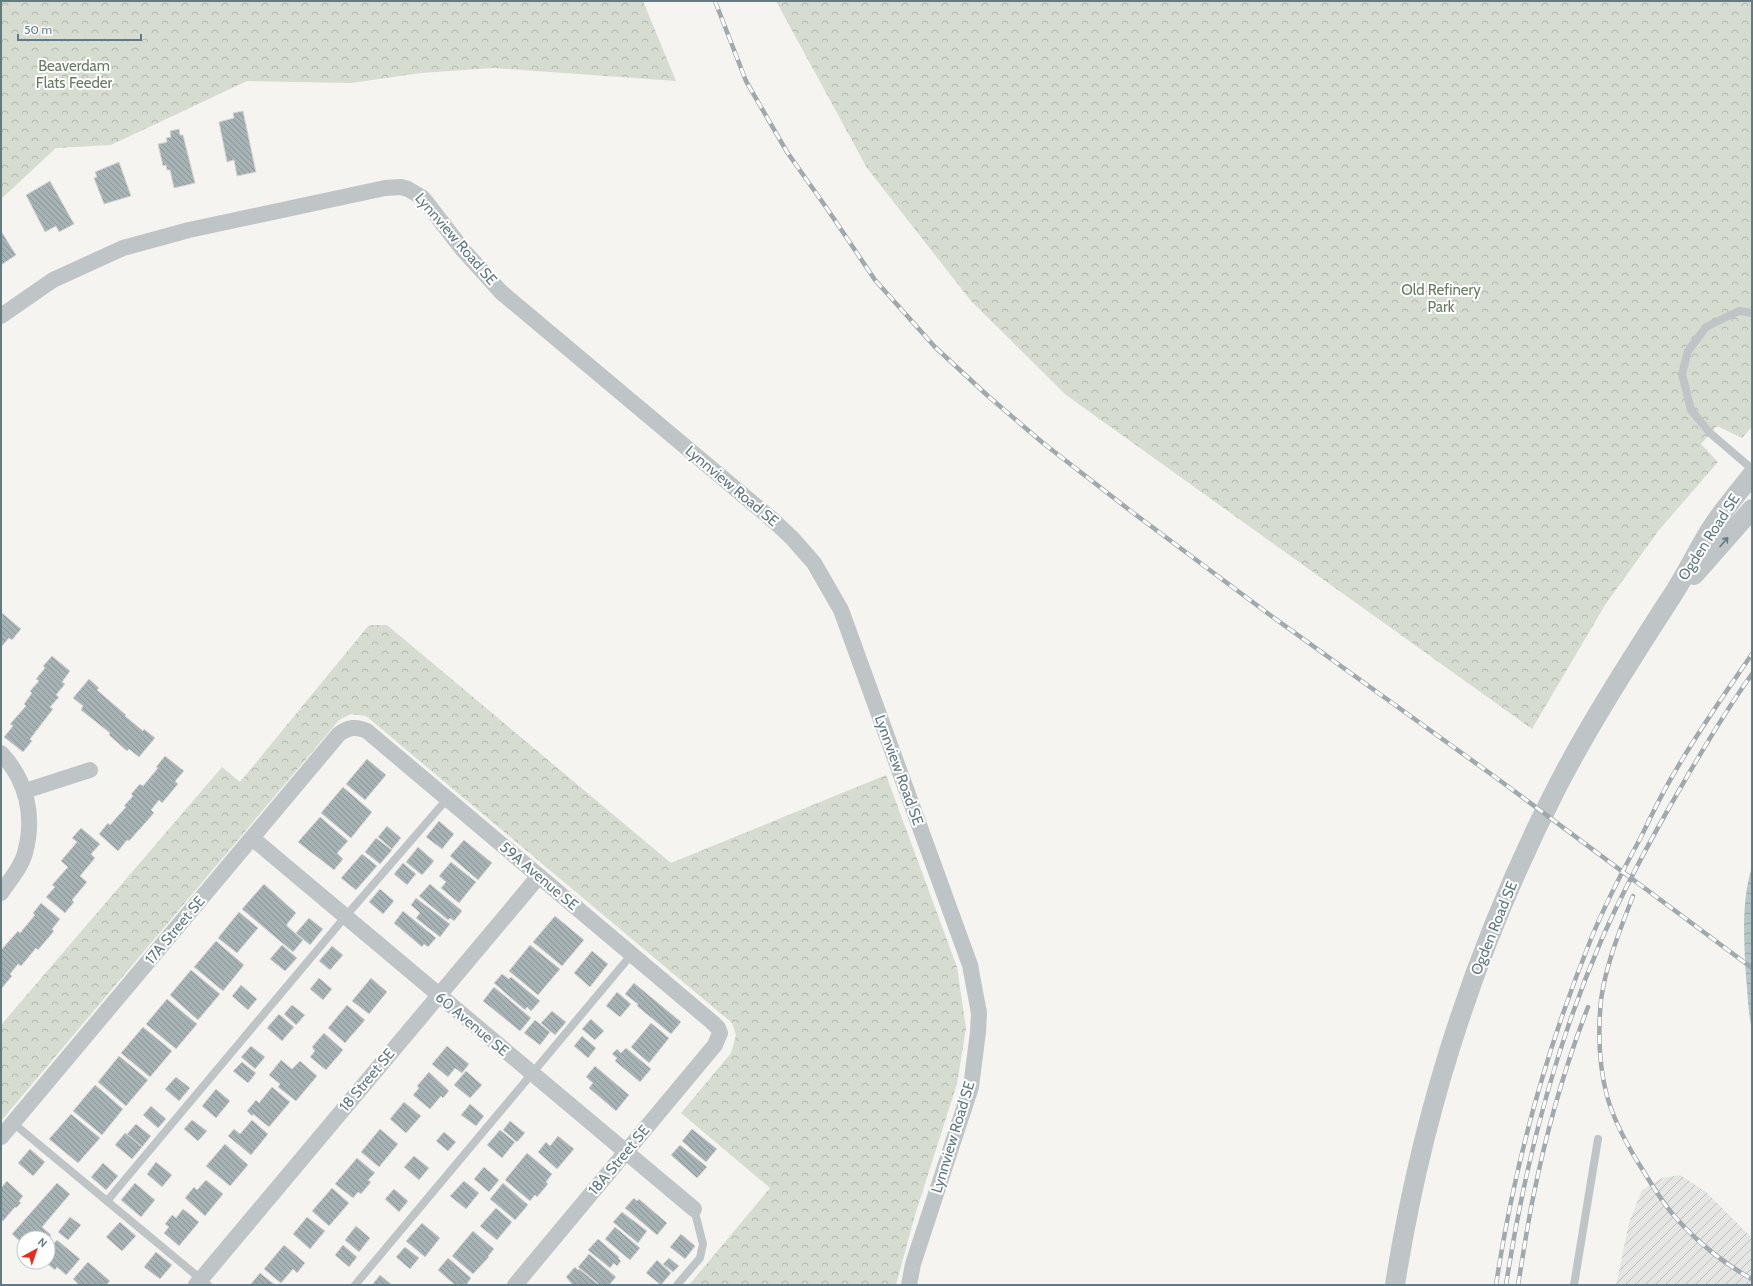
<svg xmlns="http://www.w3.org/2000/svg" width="1753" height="1286" viewBox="0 0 1753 1286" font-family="Cabin,sans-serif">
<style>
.industrial{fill:url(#industrial-furrows)}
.park{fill:url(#park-crowns)}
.water{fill:url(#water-waves)}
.building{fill:url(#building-back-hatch);stroke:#d6d5d3}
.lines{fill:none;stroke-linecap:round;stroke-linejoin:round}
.service{stroke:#bfc5c7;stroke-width:8}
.minor{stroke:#bfc5c7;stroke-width:16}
.tertiary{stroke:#bfc5c7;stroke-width:20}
.rail-casing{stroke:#a0a9ad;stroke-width:4.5}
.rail{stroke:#fff;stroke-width:3;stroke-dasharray:9;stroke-linecap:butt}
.oneway{stroke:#627a83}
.labels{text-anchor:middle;stroke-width:4;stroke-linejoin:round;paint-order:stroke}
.park-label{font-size:15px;fill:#6a7a62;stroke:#fff}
.street-label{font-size:15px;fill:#627a83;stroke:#fff}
</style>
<defs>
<pattern id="industrial-furrows" width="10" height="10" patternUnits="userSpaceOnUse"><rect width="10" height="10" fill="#e5e6e4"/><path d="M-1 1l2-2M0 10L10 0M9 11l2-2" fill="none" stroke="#bdbfbe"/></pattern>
<pattern id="park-crowns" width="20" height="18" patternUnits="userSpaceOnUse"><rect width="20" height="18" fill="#d7dcd1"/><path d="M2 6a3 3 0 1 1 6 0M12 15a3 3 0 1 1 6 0" fill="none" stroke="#b2b7af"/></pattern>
<pattern id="water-waves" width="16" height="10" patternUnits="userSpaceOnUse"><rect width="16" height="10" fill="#b5c6c7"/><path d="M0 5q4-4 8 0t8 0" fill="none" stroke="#97a6a7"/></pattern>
<pattern id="building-back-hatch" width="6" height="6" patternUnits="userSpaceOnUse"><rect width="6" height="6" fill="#a6b2b4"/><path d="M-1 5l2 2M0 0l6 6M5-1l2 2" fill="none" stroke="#8b9698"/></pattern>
</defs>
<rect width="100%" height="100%" fill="#f5f4f0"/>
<path class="industrial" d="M1680,1175L1705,1191L1752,1238V1285H1616L1629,1223L1642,1190L1662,1178Z"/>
<g class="park">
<path d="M1,1H643L676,81L493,68L421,73L351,83L247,81L111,145L56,148L1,199Z"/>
<path d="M776,1H1752V427L1742,438L1717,426L1701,444L1718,462L1659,530L1605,605L1532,729L1066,395L971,301L867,168Z"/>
<path d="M369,625H387L671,863L886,775L957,967L966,1028L957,1084L915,1215L896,1285H689L770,1188L681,1113L731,1053L736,1035L732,1023L366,716L351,714L339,720L1,1121V1025L222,767L240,782Z"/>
</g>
<path class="water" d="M1752,867V1030C1748,1013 1748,995 1746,977C1744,941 1741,902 1752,867Z"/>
<g class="building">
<path d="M243,111L256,172L237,176L234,160L227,162L219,122L234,118L233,113Z"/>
<path d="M179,129L180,135H183L195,183L174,188L170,170H167L166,165L163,166L158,144L167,142L166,138L171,137L170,131Z"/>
<path d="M119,162L131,196L104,204L94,178L97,177L95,172Z"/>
<path d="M50,181L74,224L59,232L56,226L45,232L26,195Z"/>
<path d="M1,231L16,255L1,265Z"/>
<path d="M2,613L21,629L12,640L9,638L1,647Z"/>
<path d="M52,656L70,671L62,682L65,684L56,695L59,697L50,707L53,709L30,739L32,741L23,752L4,737L13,726L10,724L26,706L24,704L32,693L30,691L39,681L36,679L45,668L43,666Z"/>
<path d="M89,679L99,688L97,690L126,715L125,716L143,731L144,729L155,738L139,757L129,749L127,751L109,735L110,733L81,710L83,706L73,698Z"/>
<path d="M165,756L184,771L175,781L178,784L162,803L159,800L151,810L154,813L129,841L127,840L118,851L99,834L108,823L110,825L126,807L124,806L133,796L131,794L140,784L143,786L158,768L156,767Z"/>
<path d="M367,759L386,775L365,800L346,784Z"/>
<path d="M343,787L372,812L351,838L321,813Z"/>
<path d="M320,817L348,841L337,853L343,859L334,870L298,842Z"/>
<path d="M439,821L454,834L442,849L426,837Z"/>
<path d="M387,826L401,838L392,849L378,837Z"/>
<path d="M81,828L100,844L91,854L95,858L80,876L87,882L72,900L74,902L65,913L46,897L55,887L52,885L68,867L61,861L77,842L72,838Z"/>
<path d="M376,838L392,850L380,864L365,852Z"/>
<path d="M464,840L492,863L478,880L450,856Z"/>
<path d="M418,847L434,861L422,875L406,862Z"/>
<path d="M362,854L377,866L356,890L341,878Z"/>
<path d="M451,862L476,882L459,903L441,888L446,882L439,876Z"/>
<path d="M403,863L416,874L407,885L394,874Z"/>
<path d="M264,884L296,913L287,924V926L303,940L293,952L242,909Z"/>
<path d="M430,884L462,911L454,921L450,918L448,920L419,896Z"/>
<path d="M380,889L394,901L383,914L369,902Z"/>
<path d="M416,898L450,924L440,937L416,918L420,913L411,905Z"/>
<path d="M41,903L60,919L52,929L54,931L38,950L36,948L21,966L18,964L10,974L12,976L1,989V948L2,949L18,931L20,933L35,915L33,913Z"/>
<path d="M403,911L436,938L428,947L424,944L422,947L394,923Z"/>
<path d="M239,912L258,928L237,953L218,938Z"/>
<path d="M555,916L584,940L562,966L533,942Z"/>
<path d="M309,918L323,929L310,945L296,933Z"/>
<path d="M216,941L244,965L223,991L194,967Z"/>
<path d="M282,945L297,958L285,971L270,959Z"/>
<path d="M530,945L560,969L538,995L509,971Z"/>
<path d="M332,946L343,955L330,970L319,961Z"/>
<path d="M592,951L608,964L590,987L574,973Z"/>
<path d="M191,970L220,994L198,1020L170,995Z"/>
<path d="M502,974L509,979L511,977L540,1001L531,1011L527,1007L525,1010L494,983Z"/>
<path d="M319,978L332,989L323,1000L310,989Z"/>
<path d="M371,978L387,992L369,1014L352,1001Z"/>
<path d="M634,983L681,1022L671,1034L637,1006L638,1004L625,994Z"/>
<path d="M241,985L257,999L248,1010L232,996Z"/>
<path d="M494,987L531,1018L520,1031L483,1001Z"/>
<path d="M617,992L631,1004L620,1017L606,1006Z"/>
<path d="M167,999L197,1024L176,1049L146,1024Z"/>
<path d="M292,1005L305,1015L296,1025L284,1014Z"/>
<path d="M347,1005L365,1020L345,1043L328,1028Z"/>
<path d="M552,1011L566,1022L555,1035L541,1023Z"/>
<path d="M279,1014L294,1027L282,1041L267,1028Z"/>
<path d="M591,1019L604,1031L595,1040L582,1029Z"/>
<path d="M535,1020L550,1032L540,1045L524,1033Z"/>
<path d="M651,1023L669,1038L649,1063L631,1047Z"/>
<path d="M143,1027L172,1051L150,1077L121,1053Z"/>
<path d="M324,1033L343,1050L326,1070L310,1057L315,1051L312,1047Z"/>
<path d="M582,1036L596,1048L588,1058L574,1046Z"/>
<path d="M251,1046L265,1057L255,1069L241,1057Z"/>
<path d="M447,1046L469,1064L462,1073L455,1068L448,1077L432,1064Z"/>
<path d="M626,1048L651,1069L640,1082L615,1061L617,1058L612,1054L617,1049L621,1053Z"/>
<path d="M119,1056L148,1080L126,1106L98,1082Z"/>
<path d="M281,1060L292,1069L300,1061L317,1076L296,1101L278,1087L280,1084L269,1075Z"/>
<path d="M242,1062L256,1073L248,1083L233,1071Z"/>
<path d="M595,1066L629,1095L616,1111L589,1088L593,1083L586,1077Z"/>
<path d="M466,1071L482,1085L470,1098L454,1085Z"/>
<path d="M429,1072L449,1091L443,1098L441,1096L430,1109L413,1095L419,1088L417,1086Z"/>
<path d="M176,1077L190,1088L179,1101L165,1089Z"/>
<path d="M95,1085L123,1109L102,1135L73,1111Z"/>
<path d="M272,1087L290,1102L269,1127L253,1114L252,1116L247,1111L256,1100L259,1103Z"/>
<path d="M216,1089L230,1101L216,1118L202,1106Z"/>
<path d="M404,1102L421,1116L406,1133L390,1119Z"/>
<path d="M470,1104L484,1116L476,1126L461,1115Z"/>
<path d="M151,1106L166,1119L158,1128L143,1115Z"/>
<path d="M71,1114L100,1138L78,1163L49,1139Z"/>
<path d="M192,1120L207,1131L198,1141L184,1129Z"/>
<path d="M252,1120L268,1134L251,1155L228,1136L234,1129L240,1134Z"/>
<path d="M510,1121L525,1133L517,1142L503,1130Z"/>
<path d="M136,1124L151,1136L142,1147L127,1134Z"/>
<path d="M380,1129L398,1144L379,1167L361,1152Z"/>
<path d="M692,1129L717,1149L706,1162L682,1141Z"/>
<path d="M500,1130L515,1142L502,1158L487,1145Z"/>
<path d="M444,1132L456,1142L448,1151L436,1141Z"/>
<path d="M125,1133L142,1147L132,1159L115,1145Z"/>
<path d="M558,1136L574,1149L557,1169L538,1152L546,1142L550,1146Z"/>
<path d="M225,1144L248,1165L230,1186L206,1166Z"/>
<path d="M680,1145L707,1167L697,1178L671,1155Z"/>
<path d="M30,1149L45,1162L33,1176L18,1163Z"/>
<path d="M527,1153L552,1174L546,1182L548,1184L537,1197L535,1195L530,1201L505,1180Z"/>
<path d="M414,1156L429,1168L419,1180L404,1167Z"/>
<path d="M357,1158L375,1173L368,1180L371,1182L361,1194L358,1192L353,1198L335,1184Z"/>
<path d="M156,1162L172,1175L162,1187L147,1174Z"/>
<path d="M103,1163L118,1176L106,1190L91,1177Z"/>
<path d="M484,1167L499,1180L489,1192L474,1179Z"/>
<path d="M206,1180L223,1194L205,1216L185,1198L194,1187L197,1190Z"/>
<path d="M7,1181L23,1196L19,1201L21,1203L16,1208L15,1207L3,1221L1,1219V1188Z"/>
<path d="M464,1181L479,1193L466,1209L450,1196Z"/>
<path d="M57,1183L70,1194L42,1227L51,1235L48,1239L24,1238V1245L12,1234Z"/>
<path d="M135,1183L155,1200L141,1217L121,1200Z"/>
<path d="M503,1183L528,1205L515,1220L490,1199Z"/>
<path d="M332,1188L349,1203L329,1226L312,1211Z"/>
<path d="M394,1189L408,1201L399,1212L385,1199Z"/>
<path d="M634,1198L637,1201L639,1199L667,1223L657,1235L625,1208Z"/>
<path d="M496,1208L512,1222L497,1240L480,1226Z"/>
<path d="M183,1209L199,1222L179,1246L164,1233L169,1227L165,1224L172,1215L176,1218Z"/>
<path d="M622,1212L647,1231L638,1243L613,1222Z"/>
<path d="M70,1217L81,1225L68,1240L58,1232Z"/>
<path d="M307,1217L325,1231L310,1249L293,1234Z"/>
<path d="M120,1222L136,1236L122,1251L106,1237Z"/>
<path d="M422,1223L440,1238L425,1257L406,1241Z"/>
<path d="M356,1226L370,1238L359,1252L345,1240Z"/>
<path d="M615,1227L640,1248L630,1260L605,1239Z"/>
<path d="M473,1231L494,1249L488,1256L489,1257L473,1274L452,1256Z"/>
<path d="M681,1234L695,1246L685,1259L670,1247Z"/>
<path d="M598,1239L619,1257L618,1258L621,1261L617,1266L614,1263L610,1268L588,1250Z"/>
<path d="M57,1240L80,1259L66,1275L57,1267L55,1270L45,1262H48V1250Z"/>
<path d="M284,1245L305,1263L297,1273L293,1269L281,1283L264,1269Z"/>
<path d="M343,1245L357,1257L349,1267L335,1255Z"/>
<path d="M405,1247L419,1258L410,1269L396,1257Z"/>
<path d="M156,1252L172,1265L160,1279L144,1267Z"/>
<path d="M589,1254L616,1277L609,1285H600L578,1267Z"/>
<path d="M448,1258L471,1278L466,1285H455L438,1270Z"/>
<path d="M669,1258L679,1266L673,1272L663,1264Z"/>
<path d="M657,1260L671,1273L661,1285L646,1273Z"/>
<path d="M88,1262L110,1281L106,1285H79L73,1279Z"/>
<path d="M575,1267L578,1270L579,1269L599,1285H573L566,1277Z"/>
<path d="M260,1273L275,1285H250Z"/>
<path d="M380,1275L392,1285H372Z"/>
</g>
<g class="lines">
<g class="service">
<path d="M1752,313L1739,311L1706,327L1688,351L1682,374L1691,410L1710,433L1752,469"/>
<path d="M13,1123L208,1285"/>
<path d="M107,1201L345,917L447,799"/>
<path d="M355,1285L632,954"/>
<path d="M677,1285L700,1258L703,1244L694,1209"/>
<path d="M1574,1285L1598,1139"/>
</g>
<g class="minor">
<path d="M1,316L53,280L123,248L189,230L385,188L401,187L408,189L423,198L463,250L501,292L774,521L792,538L814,563L841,610L970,965L979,1013L978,1032L971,1087L913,1264L909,1285"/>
<path d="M1,753C27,781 35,816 25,853C21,868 9,881 1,893"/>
<path d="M25,791L90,770"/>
<path d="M252,838L694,1209"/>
<path d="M1,1137L339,734C349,727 356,726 367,731L712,1022L718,1028L720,1033L715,1045L515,1285"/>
<path d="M196,1285L539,876"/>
</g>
<g class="tertiary">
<path d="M1694,575L1752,509"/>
<path d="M1395,1285C1422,1112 1477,943 1557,787C1590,723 1629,663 1668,602C1683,580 1695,555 1709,532C1721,512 1737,494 1752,475"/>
</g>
<g class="rail-casing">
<g id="rail">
<path d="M715,1L746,81L787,152L828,210L875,280L935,347L988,396L1043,443L1132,512L1270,615L1502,782L1752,968"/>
<path d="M1633,896C1620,930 1606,964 1601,1000C1598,1031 1599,1066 1607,1096C1614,1121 1626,1143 1639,1164C1651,1183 1662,1203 1677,1219C1697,1242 1726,1265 1752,1279"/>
<path d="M1496,1285C1514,1166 1546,1050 1591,939C1605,904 1623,870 1641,837C1652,814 1663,791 1676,770C1699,730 1726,692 1752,654"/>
<path d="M1506,1285C1524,1168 1554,1050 1601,941C1624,888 1652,837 1681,787C1703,749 1726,710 1752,674"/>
<path d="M1518,1285C1523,1256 1527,1227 1533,1198C1546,1133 1564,1069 1588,1007"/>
</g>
</g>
<use href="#rail" class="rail"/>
</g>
<defs><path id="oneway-shaft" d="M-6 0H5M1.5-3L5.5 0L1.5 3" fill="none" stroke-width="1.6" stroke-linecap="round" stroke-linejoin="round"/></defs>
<use class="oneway" href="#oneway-shaft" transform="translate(1724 542) rotate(-49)"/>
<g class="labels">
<g class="park-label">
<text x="74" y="71">Beaverdam<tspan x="74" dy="17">Flats Feeder</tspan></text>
<text x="1441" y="295">Old Refinery<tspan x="1441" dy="17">Park</tspan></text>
</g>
<g class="street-label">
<text transform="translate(456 239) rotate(49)" y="5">Lynnview Road SE</text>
<text transform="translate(732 486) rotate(40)" y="5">Lynnview Road SE</text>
<text transform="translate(1709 537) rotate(-57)" y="5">Ogden Road SE</text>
<text transform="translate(899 770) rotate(70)" y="5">Lynnview Road SE</text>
<text transform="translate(539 876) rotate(40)" y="5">59A Avenue SE</text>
<text transform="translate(1494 928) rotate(-68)" y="5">Ogden Road SE</text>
<text transform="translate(175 930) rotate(-50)" y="5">17A Street SE</text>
<text transform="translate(472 1024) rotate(40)" y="5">60 Avenue SE</text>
<text transform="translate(367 1080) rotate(-50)" y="5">18 Street SE</text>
<text transform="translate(953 1137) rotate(-73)" y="5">Lynnview Road SE</text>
<text transform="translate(619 1160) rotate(-50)" y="5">18A Street SE</text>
</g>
</g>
<rect width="1753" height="1286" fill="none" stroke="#627a83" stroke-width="4"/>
<g transform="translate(36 1250) rotate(40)"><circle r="19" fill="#ffffff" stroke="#c0cacd"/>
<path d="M0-3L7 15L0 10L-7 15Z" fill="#e92a1d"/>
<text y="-6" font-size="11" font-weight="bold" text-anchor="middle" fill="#627a83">N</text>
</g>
<path d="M18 34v6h123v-6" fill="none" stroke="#627a83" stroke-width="2"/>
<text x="24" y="34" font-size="12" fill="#627a83" stroke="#ffffff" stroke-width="3" paint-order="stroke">50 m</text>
</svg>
